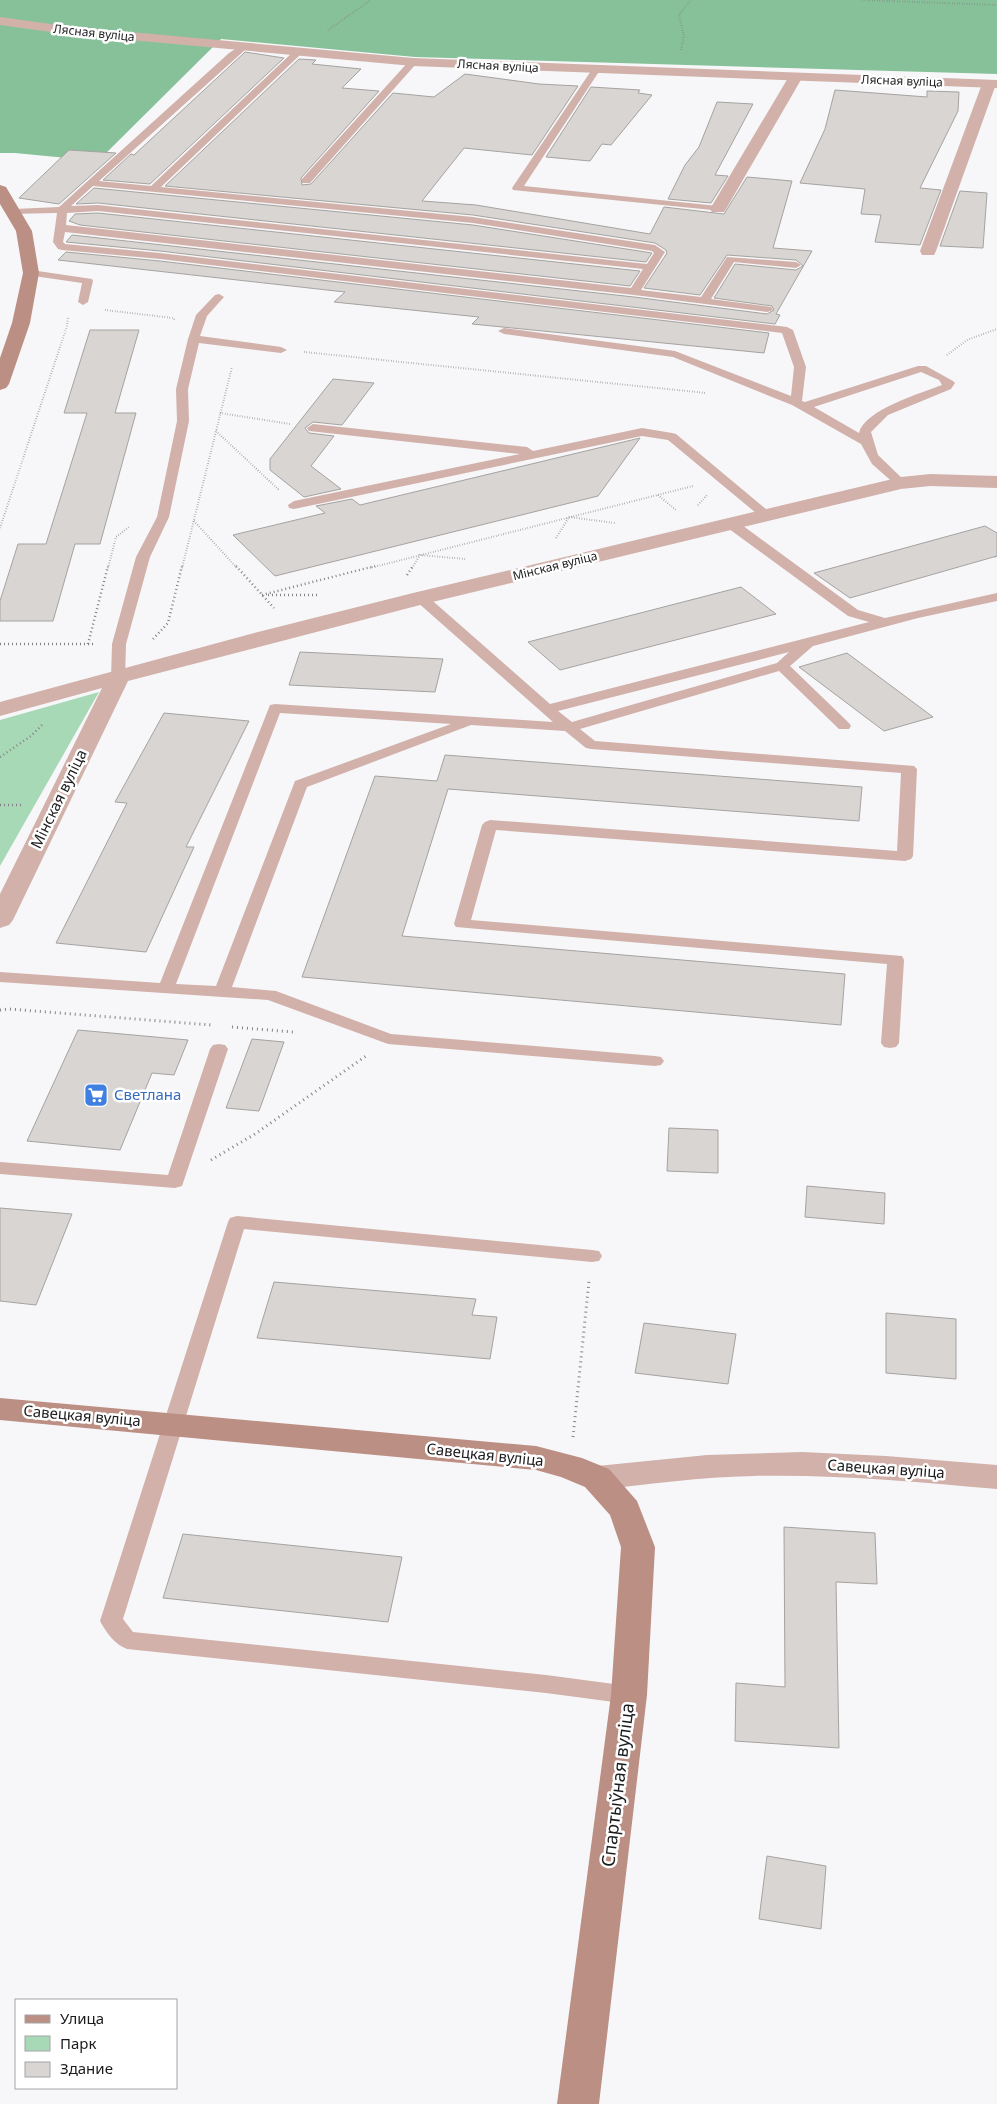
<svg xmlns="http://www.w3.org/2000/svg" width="997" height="2104" viewBox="0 0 997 2104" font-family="'Noto Sans',sans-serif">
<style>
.green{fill:#a8d9b7}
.forest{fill:#86c199}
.building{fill:#d8d5d3;stroke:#a5a3a0}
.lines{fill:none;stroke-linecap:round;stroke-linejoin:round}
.path-far2{stroke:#838386;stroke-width:2;stroke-dasharray:0.5 2;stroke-linecap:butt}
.path-far1{stroke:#838386;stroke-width:2.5;stroke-dasharray:1 3;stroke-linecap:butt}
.path{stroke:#838386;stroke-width:3;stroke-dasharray:1 4;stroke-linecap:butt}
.service{fill:#d1b1aa;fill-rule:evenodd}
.minor{fill:#d1b1aa;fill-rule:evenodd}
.tertiary{fill:#d1b1aa;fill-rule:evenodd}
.secondary{fill:#bc8f84;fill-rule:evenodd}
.labels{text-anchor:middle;stroke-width:5;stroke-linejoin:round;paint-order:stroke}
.far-street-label{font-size:12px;fill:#1b1b1d;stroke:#fff}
.street-label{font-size:15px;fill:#1b1b1d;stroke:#fff}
.shop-label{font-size:15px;fill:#366cbe;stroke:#fff;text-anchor:start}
.near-street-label{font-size:18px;fill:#1b1b1d;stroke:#fff}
</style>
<rect width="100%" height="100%" fill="#f7f7fa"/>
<path class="green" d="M99,692L0,866V720Z"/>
<path class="forest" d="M0,0H997V74L415,57L221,39L98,161L15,153H0Z"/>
<g class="building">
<path d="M245,52L284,58L150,184L103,180L131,154L134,155Z"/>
<path d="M299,59L316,60L312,64L361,69L342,88L379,91L301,178L302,185L311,184L393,93L434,97L465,74L539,84L578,86L532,155L464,148L422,201L476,205L650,234L664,207L724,214L747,177L792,181L773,248L812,251L776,314L780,315L775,324L160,251L66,242L72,235L634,297L767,314L774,310L772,306L714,298L735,264L796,270L803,266L796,260L727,255L700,295L644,288L667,253L666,250L655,243L473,215L165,186Z"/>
<path d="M591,87L640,90L638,93L652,95L611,145L602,144L590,161L546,157Z"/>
<path d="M835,90L927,97V91L959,92L958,111L920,188L941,190L920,245L875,242L881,215L861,214L865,189L800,183L825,129Z"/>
<path d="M717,102L753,104L715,175L728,176L711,203L668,199L685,165L699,147Z"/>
<path d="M69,150L116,153L59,204L19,198Z"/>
<path d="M94,188L473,225L652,253L646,262L98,203L76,204Z"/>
<path d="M960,191L987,193L983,248L940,246Z"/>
<path d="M98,213L640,271L630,286L80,225L69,221L75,214Z"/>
<path d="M66,252L160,261L769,333L764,353L472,324L479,317L334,302L345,292L58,260Z"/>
<path d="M90,330H139L115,413H136L100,544H75L53,621H0V601L18,544H46L87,413H64Z"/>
<path d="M333,379L374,383L342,425L313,422L305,428L309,433L334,436L311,466L341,489L304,497L270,470V459Z"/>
<path d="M640,438L598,496L275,576L233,535L325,513L316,506L352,499L360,505Z"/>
<path d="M985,526L997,533V556L850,598L814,573Z"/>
<path d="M741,587L776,614L560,670L528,642Z"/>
<path d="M300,652L443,659L435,692L289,685Z"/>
<path d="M847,653L933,717L884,731L799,667Z"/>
<path d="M164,713L249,721L186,847H194L146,952L56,943L127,803L115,802Z"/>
<path d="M445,755L862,787L859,821L448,789L402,936L845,974L841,1025L302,977L375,776L437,781Z"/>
<path d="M78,1030L188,1040L174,1075L152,1073L120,1150L27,1141Z"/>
<path d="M252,1039L284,1042L259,1111L226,1108Z"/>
<path d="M669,1128L718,1130V1173L667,1171Z"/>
<path d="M807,1186L885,1193L884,1224L805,1217Z"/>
<path d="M0,1208L72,1214L36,1305L0,1301Z"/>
<path d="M274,1282L476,1299L472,1315L497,1317L490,1359L257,1338Z"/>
<path d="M886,1313L956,1319V1379L886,1373Z"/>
<path d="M644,1323L736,1334L728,1384L635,1373Z"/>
<path d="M784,1527L875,1533L877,1584L836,1582L839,1748L735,1741L736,1683L785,1687Z"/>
<path d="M183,1534L402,1557L388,1622L163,1598Z"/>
<path d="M767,1856L826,1866L821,1929L759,1919Z"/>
</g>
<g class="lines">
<g class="path-far2">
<path d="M862,0L997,5"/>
<path d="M328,30L371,0"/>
<path d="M681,50L684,36L679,15L691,0"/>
<path d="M105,310L173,318L175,320"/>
<path d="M304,352L706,393"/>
<path d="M947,355L967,340L997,329"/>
<path d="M220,413L290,424"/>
<path d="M216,431L279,490"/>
<path d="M658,495L677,511"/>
<path d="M698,505L707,495"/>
<path d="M194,521L237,568"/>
<path d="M0,528L67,326L68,317"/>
<path d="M556,538L569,517L615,523"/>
<path d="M995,557L997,558"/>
<path d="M108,568L116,537L129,527"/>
<path d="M182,568L232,367"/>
<path d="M370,568L693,486"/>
<path d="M412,568L420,555L465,559"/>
</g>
<g class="path-far1">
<path d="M236,566L274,608"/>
<path d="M407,575L413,566"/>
<path d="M262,595L375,566"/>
<path d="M268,595H319"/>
<path d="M153,639L168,623L182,566"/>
<path d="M0,644H94"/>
<path d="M88,644L108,566"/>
<path d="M0,757L31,736L42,725"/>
<path d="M0,805H23"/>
</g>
<g class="path">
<path d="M0,1010L9,1009L211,1025"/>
<path d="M232,1027L293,1032"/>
<path d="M211,1160L255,1134L366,1056"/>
<path d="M573,1437L589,1281"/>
</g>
<g class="service">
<path d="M243,44L246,45V49L99,181L151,186L294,51L297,50L301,53L300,55L161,187L473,217L655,245L665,252L641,290L701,297L727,257L796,262L801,265L796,268L734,262L711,299L771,307L773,309L771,311L767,312L634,295L65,232L63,242L65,244L160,253L787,327L793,330L806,367L802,401L805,402L918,366H926L953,381L955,383L951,389L888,415L871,432L878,455L907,483L901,487L897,486L872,464L861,444L792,405L673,357L504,334L498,331L504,328L675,351L791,396L794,367L782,333L160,259L62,250L58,249L53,242L57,213L10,214V210L14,209L59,207L229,53ZM93,186L473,223L652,251L654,253L647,264L98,205L71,206ZM98,211L643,269L631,288L66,225L67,213ZM921,372L939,380L942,385C921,393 864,410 859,433L814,407Z"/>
<path d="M413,59L417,62L416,64L310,183H302V179L410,60Z"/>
<path d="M596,67L600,70L524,186L718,206L723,209L722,211L513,190L512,188L593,68Z"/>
<path d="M31,270L92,279L93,281L88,302L83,305L78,302L82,283L27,275L26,273Z"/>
<path d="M219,294L224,297L207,316L200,336L281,347L287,350L281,353L199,343L188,389L189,421L169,517L150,557L126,644L125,679L123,682H113L111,679L112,644L136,557L157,517L177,421L176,389L188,339L196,315L215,295Z"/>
<path d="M313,424L527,447L533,451L642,428L672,433L676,434L773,515L767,519L762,518L668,440L642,436L294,509L289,508L288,505L294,501L520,454L309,431L307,428Z"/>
<path d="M730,519L735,520L858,610L885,618L997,593V601L918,618L813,646L790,666L849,723L851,726L849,729H839L779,671L580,729L595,741L914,766L917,769L913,856L911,859L905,861L496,830L471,920L902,956L904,960L899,1043L896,1047L890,1048L884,1047L881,1043L887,964L456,927L454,924L482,825L485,822L490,820L897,851L901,773L591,749L586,748L565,731L471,725L307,787L232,987L276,991L391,1034L655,1056L661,1057L664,1061L661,1065L655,1066L388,1044L268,1000L0,982V972L160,983L270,705L275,704L553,722L416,601L414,598L416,595H426L550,704L869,622L848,616L725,526L724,523ZM789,652L777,663L572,722L558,711ZM280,713L451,724L295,781L216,986L176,984Z"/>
<path d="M219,1044L225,1045L228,1049L182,1186L175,1188L0,1174V1162L168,1175L210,1049L213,1045Z"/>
<path d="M237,1216L592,1250L599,1251L602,1256L599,1261L592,1262L244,1229L123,1619L133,1632L546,1675L629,1686L637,1689L641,1695L637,1701L629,1704L546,1693L127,1649C115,1645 106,1632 100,1621L228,1222L230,1218Z"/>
</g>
<g class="minor">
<path d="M795,74L800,75L802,78L726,209L724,212H712L710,209L788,78L790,75Z"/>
<path d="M989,80L994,81L996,84L936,251L934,255H922L920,251L982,84L984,81Z"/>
<path d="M930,474L997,476V488L930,486L901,489L424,604L128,681L13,920L9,925L0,928V894L102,688L0,716V702L258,632L413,593L901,477Z"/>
<path d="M802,1452L886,1456L997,1465V1489C916,1482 835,1474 753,1476C701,1477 649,1484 597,1490L585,1487L580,1478L585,1469L597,1466L707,1455Z"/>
</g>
<path class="tertiary" d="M0,17L65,26L413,58L997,80V88L413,66L65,34L0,25Z"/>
<g class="secondary">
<path d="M0,185L6,187L32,231L39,273L30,323L9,384L6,388L0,390V358L12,323L23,273L16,231L0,204Z"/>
<path d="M0,1398L536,1446L582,1458L609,1469L637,1501L655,1547L647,1695L599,2104H557L611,1695L621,1547L610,1515L585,1487L561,1477L536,1470L0,1420Z"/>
</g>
</g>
<defs>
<g id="supermarket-square" transform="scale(1.25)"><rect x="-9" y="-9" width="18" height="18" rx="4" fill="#3f7fe0" stroke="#fff"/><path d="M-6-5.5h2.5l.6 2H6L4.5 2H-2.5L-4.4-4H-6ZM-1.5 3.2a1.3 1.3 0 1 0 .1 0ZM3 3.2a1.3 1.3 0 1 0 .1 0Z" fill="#fff"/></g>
</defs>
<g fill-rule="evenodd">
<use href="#supermarket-square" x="96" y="1095"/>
</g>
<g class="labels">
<g class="far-street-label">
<text transform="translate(94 33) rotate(6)" y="4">Лясная вуліца</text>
<text transform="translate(498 66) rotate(3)" y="4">Лясная вуліца</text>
<text transform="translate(902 81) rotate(2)" y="4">Лясная вуліца</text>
<text transform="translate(555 566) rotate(-14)" y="4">Мінская вуліца</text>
</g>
<g class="street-label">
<text transform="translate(59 799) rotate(-64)" y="5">Мінская вуліца</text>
<text transform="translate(82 1416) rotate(5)" y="5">Савецкая вуліца</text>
<text transform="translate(485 1455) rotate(6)" y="5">Савецкая вуліца</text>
<text transform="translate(886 1469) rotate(4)" y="5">Савецкая вуліца</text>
</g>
<g class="shop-label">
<text x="114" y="1100">Светлана</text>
</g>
<g class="near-street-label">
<text transform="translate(618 1785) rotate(-83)" y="6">Спартыўная вуліца</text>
</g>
</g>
<rect x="15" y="1999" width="162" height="90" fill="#ffffff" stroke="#a4a4a5"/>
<rect x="25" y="2015" width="25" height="8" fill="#bc8f84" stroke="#a4a4a5"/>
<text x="60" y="2024" font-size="15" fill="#1b1b1d">Улица</text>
<rect x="25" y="2036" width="25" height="15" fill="#a8d9b7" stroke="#a4a4a5"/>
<text x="60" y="2049" font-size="15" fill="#1b1b1d">Парк</text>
<rect x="25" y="2062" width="25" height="15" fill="#d8d5d3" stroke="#a4a4a5"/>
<text x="60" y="2074" font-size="15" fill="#1b1b1d">Здание</text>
</svg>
